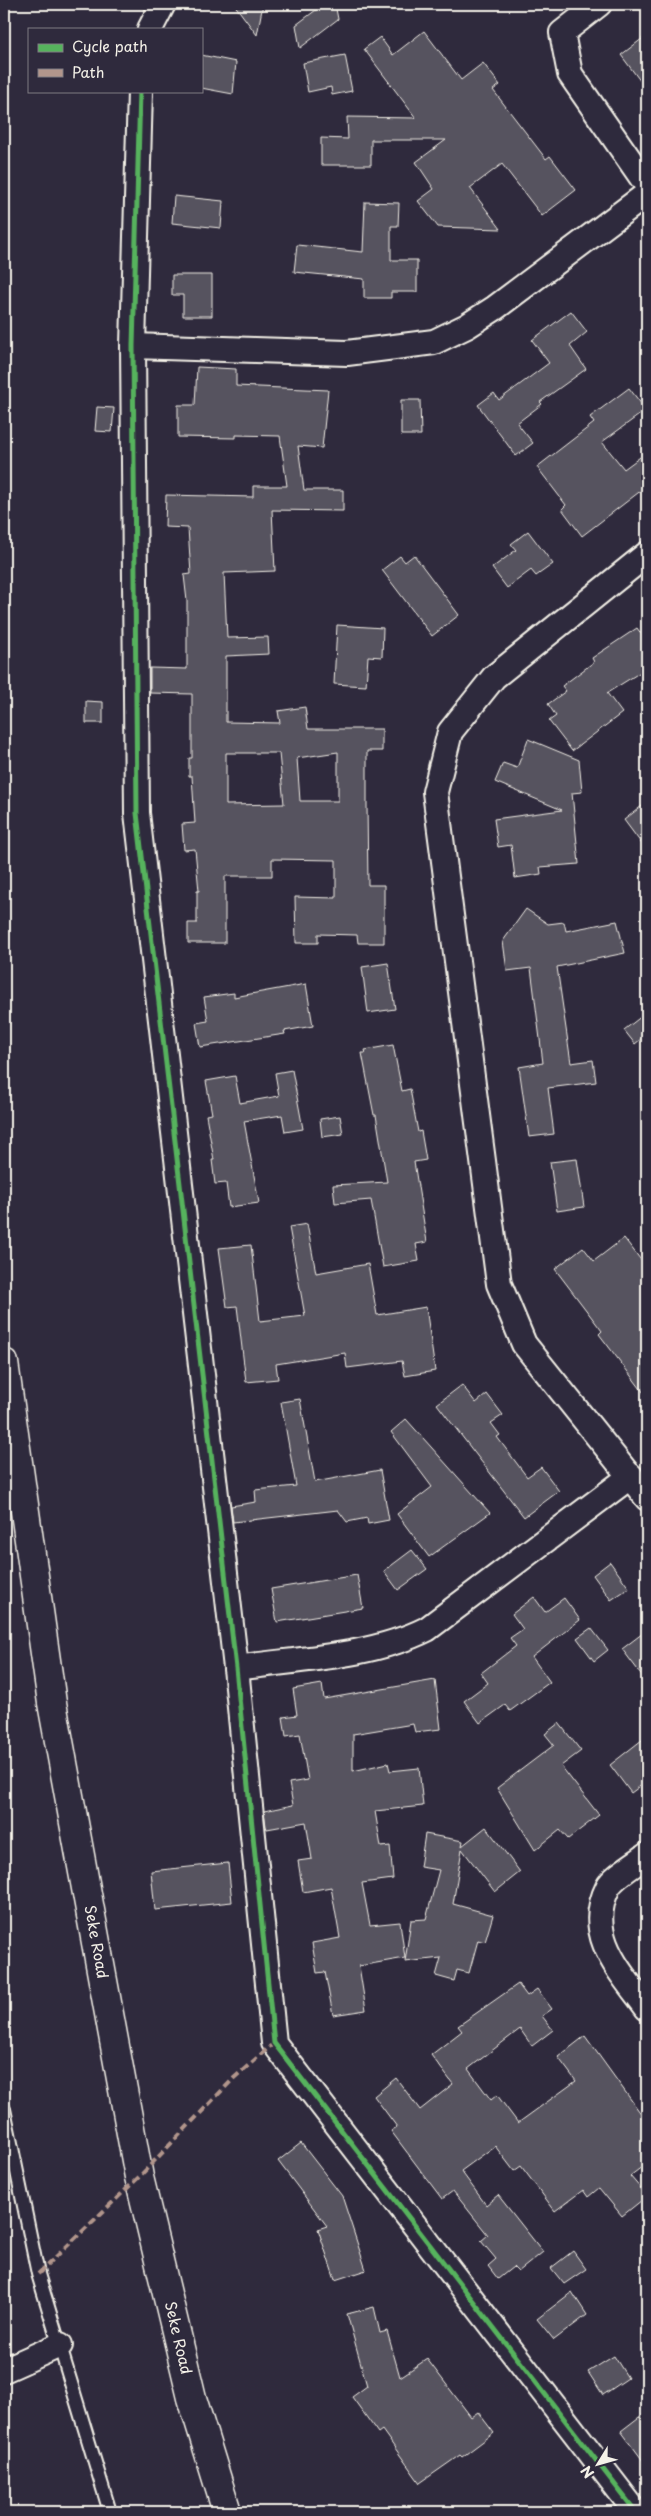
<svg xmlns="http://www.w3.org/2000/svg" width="651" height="2516" viewBox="0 0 651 2516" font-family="'Playpen Sans',sans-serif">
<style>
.building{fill:#56525f;stroke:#f4f1e8;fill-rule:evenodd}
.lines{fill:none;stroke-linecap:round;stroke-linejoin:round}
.lane-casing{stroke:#f4f1e8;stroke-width:16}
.street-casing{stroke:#f4f1e8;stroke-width:28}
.primary-casing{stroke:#f4f1e8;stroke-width:31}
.lane{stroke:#2f2a3d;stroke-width:12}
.street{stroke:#2f2a3d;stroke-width:24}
.primary{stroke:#2f2a3d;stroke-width:28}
.quiet{stroke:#b2968c;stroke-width:4;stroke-dasharray:8 4;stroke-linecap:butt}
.cycleway-casing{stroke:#2f2a3d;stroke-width:8}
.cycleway{stroke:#56b35d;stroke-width:5}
.labels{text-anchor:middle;stroke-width:4;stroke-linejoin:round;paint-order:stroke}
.street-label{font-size:15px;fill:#f4f1e8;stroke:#2f2a3d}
</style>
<rect width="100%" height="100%" fill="#2f2a3d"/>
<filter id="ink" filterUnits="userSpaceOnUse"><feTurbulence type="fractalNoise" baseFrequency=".02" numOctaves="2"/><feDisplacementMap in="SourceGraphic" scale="10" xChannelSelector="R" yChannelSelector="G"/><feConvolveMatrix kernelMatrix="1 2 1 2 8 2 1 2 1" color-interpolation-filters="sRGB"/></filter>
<g filter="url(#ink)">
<g class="building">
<path d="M234,4H263L257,35Z"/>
<path d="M324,4H335L338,19L300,48L296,25Z"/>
<path d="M424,31L461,80L483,63L500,85L493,90L546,159L550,156L576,190L542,216L502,164L470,188L501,229L438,227L418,201L434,189L416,162L446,140H371V165H321V138L348,139L347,117L416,118L364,49L380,37L393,55Z"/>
<path d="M647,35V90L621,55Z"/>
<path d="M201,55L236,62L233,94L201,88Z"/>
<path d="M345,55L352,91L332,95L331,87L308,92L303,63Z"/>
<path d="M174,196L223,201L221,228L172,223Z"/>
<path d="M365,202L399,203L398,226H391V260H417V292H391V298H364V279L294,272L297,245L363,252Z"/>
<path d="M172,275H212V316H183V295H172Z"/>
<path d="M571,311L587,332L570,346L586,369L540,402L542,404L517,423L533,443L516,456L478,405L494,393L499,400L549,363L532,340Z"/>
<path d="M197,367L236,369V386L328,390L322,448L298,446L304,490H343V511L272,510L275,571L224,573L227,638L268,637L269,654L226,656V722L280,723L278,711L305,707L308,729H382V751H367V806L368,885H384V943H358L357,935L318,934V943H296L295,897L336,898V860L272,859V876H225V943H188V923H197V891H199L195,849L184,850L182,824L195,823L192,776H189V758H192V694L150,693V668L187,669V601L184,575L191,574L188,528L165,527L166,495L253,497V486H287L280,436L236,435V438L178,437V405H195ZM338,752V801H300L297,758ZM226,753H279L284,804L226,805Z"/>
<path d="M629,388L646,410L602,442L624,469L647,452V486L582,536L562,509L566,505L537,467L594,423L590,417Z"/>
<path d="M401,400H420L421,435H401Z"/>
<path d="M97,407L114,408L112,432L95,431Z"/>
<path d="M528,531L553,564L536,576L531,570L507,588L492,568L516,550L511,544Z"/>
<path d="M414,555L459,615L432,636L382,570L400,556L405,562Z"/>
<path d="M337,625L383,628L382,657L368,656L366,686L334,684Z"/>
<path d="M637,628L647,642V668L607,693L622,713L572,751L549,721L556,716L548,704L566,691L562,686L594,662L592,658Z"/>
<path d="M86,701L103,702V723H86Z"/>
<path d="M528,739L579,760L582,792L572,793L579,864L540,867L541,874L515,878L511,845L498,847L494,819L562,810L495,782L503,763L517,768Z"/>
<path d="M647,802V851L624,820Z"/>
<path d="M526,909L548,924L564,922L566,931L617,921L625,953L557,967L571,1063L593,1060L596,1082L548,1088L554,1134L529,1137L519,1067L543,1063L531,968L507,971L503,941Z"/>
<path d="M388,963L395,1009L368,1013L362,967Z"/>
<path d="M306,984L313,1026L284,1031L285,1034L200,1047L196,1023L208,1021L204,997L234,993V997Z"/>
<path d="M647,1012V1034L635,1044L624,1030Z"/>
<path d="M393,1045L402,1091L410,1089L418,1132L421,1131L426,1160L414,1162L427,1242L416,1244L419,1261L383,1267L371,1200L335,1203L333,1185L387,1182L376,1115H374L362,1053H366L365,1050Z"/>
<path d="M292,1070L303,1129L285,1132L282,1115L244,1121L259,1203L229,1207L226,1183L215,1184L212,1160H214L206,1115L212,1114L206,1081L235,1076L240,1103L279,1096L275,1073Z"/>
<path d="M340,1116L343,1134L322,1137L320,1119Z"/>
<path d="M577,1159L584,1207L557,1211L550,1162Z"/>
<path d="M307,1224L316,1273L368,1264L377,1315L426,1307L435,1371L405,1376L402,1361L347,1368L345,1353L276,1364L278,1379L246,1382L237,1306L227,1307L219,1248L251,1245L260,1321L305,1316L289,1227Z"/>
<path d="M624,1238L647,1268V1397L599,1334L602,1331L555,1269L583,1247L594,1261Z"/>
<path d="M462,1385L476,1403L487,1394L503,1415L491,1423L500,1435L497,1437L527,1477L541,1467L559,1491L524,1517L437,1404Z"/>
<path d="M300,1399L315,1482L380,1470L389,1520L368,1524L367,1518L347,1522L338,1510L233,1522L231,1506L256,1502L255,1490L296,1486L281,1402Z"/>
<path d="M406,1419L490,1513L429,1557L397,1514L432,1487L391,1432Z"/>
<path d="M412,1550L427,1569L398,1590L384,1571Z"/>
<path d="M610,1562L629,1588L611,1600L593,1575Z"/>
<path d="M357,1575L363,1608L277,1622L271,1589Z"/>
<path d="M534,1597L545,1612L564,1598L580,1620L532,1657L550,1682L510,1711L505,1705L480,1723L464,1701L488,1683L481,1673L516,1646L510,1638L523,1629L512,1614Z"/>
<path d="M591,1628L608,1650L594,1661L577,1638Z"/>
<path d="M647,1630V1682L622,1649Z"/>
<path d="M435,1680L441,1729L415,1732L413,1724L353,1734V1771L388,1763L390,1771L419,1768L423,1806L375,1811L381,1847L390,1846L393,1879L362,1883L370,1925L400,1922L405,1958L359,1966L366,2010L333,2015L325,1972L317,1973L312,1943L340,1938L331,1887L303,1892L298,1861L312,1859L306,1822L267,1829L266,1826L264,1811L293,1805L289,1783L308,1780L300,1734L286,1736L283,1717L297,1715L293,1689L322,1684L324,1699Z"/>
<path d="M559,1723L581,1751L561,1766L599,1815L568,1839L560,1830L535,1850L497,1788L554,1745L545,1734Z"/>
<path d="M647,1736V1781L631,1793L610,1765Z"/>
<path d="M486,1827L520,1872L495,1892L462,1849L453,1904L493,1915L485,1942L478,1940L469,1973L457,1970L454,1981L436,1976L441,1958L405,1962L411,1920L426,1919L439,1870L420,1867L425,1834L463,1841L462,1846Z"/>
<path d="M228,1863L232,1902L155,1910L151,1871Z"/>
<path d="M518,1984L527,1996L537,1989L552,2009L542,2016L553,2030L532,2046L520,2029L468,2069L491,2100L497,2095L518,2123L576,2081L558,2057L585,2036L647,2122V2163L630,2176L647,2196L622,2216L599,2188L588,2197L583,2190L555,2211L521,2166L514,2171L495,2146L461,2171L486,2205L498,2195L543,2252L518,2272L513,2267L498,2279L488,2266L496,2259L481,2241L488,2235L453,2191L442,2199L391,2131L397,2127L374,2096L396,2078L420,2110L453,2084L431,2055L462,2031L458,2026Z"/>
<path d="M301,2143L342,2196L366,2270L335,2280L318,2229L327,2226L278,2161Z"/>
<path d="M573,2251L586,2269L564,2284L551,2268Z"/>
<path d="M572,2292L587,2315L554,2340L537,2319Z"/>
<path d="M374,2307L380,2333L387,2331L400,2377L427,2359L471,2417L478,2412L494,2433L462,2457L460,2455L420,2483L382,2430L378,2433L352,2397L367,2386L347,2314Z"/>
<path d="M614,2356L628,2378L603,2395L588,2372Z"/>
<path d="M647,2411V2466L621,2431Z"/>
</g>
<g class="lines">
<g class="lane-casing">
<path id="lane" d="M4,2109L38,2274L110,2512"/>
</g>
<g class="street-casing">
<g id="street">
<path d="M599,4L562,33L570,74L647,185"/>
<path d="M150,29L163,4"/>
<path d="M140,91L133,346L137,813L236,1668L274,2043L636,2512"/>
<path d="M133,346L347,353L434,342L467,326L495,308L647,194"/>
<path d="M647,554L494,677L450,732L435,792L499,1284L524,1344L647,1498"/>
<path d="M236,1668C298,1659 371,1657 427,1629L631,1476"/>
<path d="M647,1855C638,1862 613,1877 608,1887C584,1935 620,1971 647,2008"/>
<path d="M4,2370L60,2345"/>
</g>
</g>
<g class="primary-casing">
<path id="primary" d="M4,1363L52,1703L139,2177L192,2398L227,2512"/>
</g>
<use href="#lane" class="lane"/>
<use href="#street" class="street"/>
<use href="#primary" class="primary"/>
<path class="quiet" d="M38,2274L139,2177L234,2078L274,2043"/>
<g class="cycleway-casing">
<path id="cycleway" d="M140,91L133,346L137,813L236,1668L274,2043L636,2512"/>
</g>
<use href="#cycleway" class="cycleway"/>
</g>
</g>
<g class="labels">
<g class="street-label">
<text transform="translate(96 1942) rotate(80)" y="5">Seke Road</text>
<text transform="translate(178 2338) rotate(77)" y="5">Seke Road</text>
</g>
</g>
<rect width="651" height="2516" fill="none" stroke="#2f2a3d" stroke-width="20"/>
<rect x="10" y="10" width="631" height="2496" fill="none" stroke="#f4f1e8" stroke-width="2" filter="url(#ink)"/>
<rect x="28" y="28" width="175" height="65" fill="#2f2a3d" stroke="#7e7a81"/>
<rect x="38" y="44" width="25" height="8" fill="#56b35d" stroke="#7e7a81"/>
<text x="72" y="52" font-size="15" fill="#f4f1e8">Cycle path</text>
<rect x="38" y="69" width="25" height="8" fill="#b2968c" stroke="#7e7a81"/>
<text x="72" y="78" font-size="15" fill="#f4f1e8">Path</text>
<g transform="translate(598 2464) rotate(233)" stroke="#2f2a3d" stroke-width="4" paint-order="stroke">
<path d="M0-4L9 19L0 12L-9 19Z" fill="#f4f1e8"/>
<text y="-8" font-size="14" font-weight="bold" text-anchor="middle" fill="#f4f1e8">N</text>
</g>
</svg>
